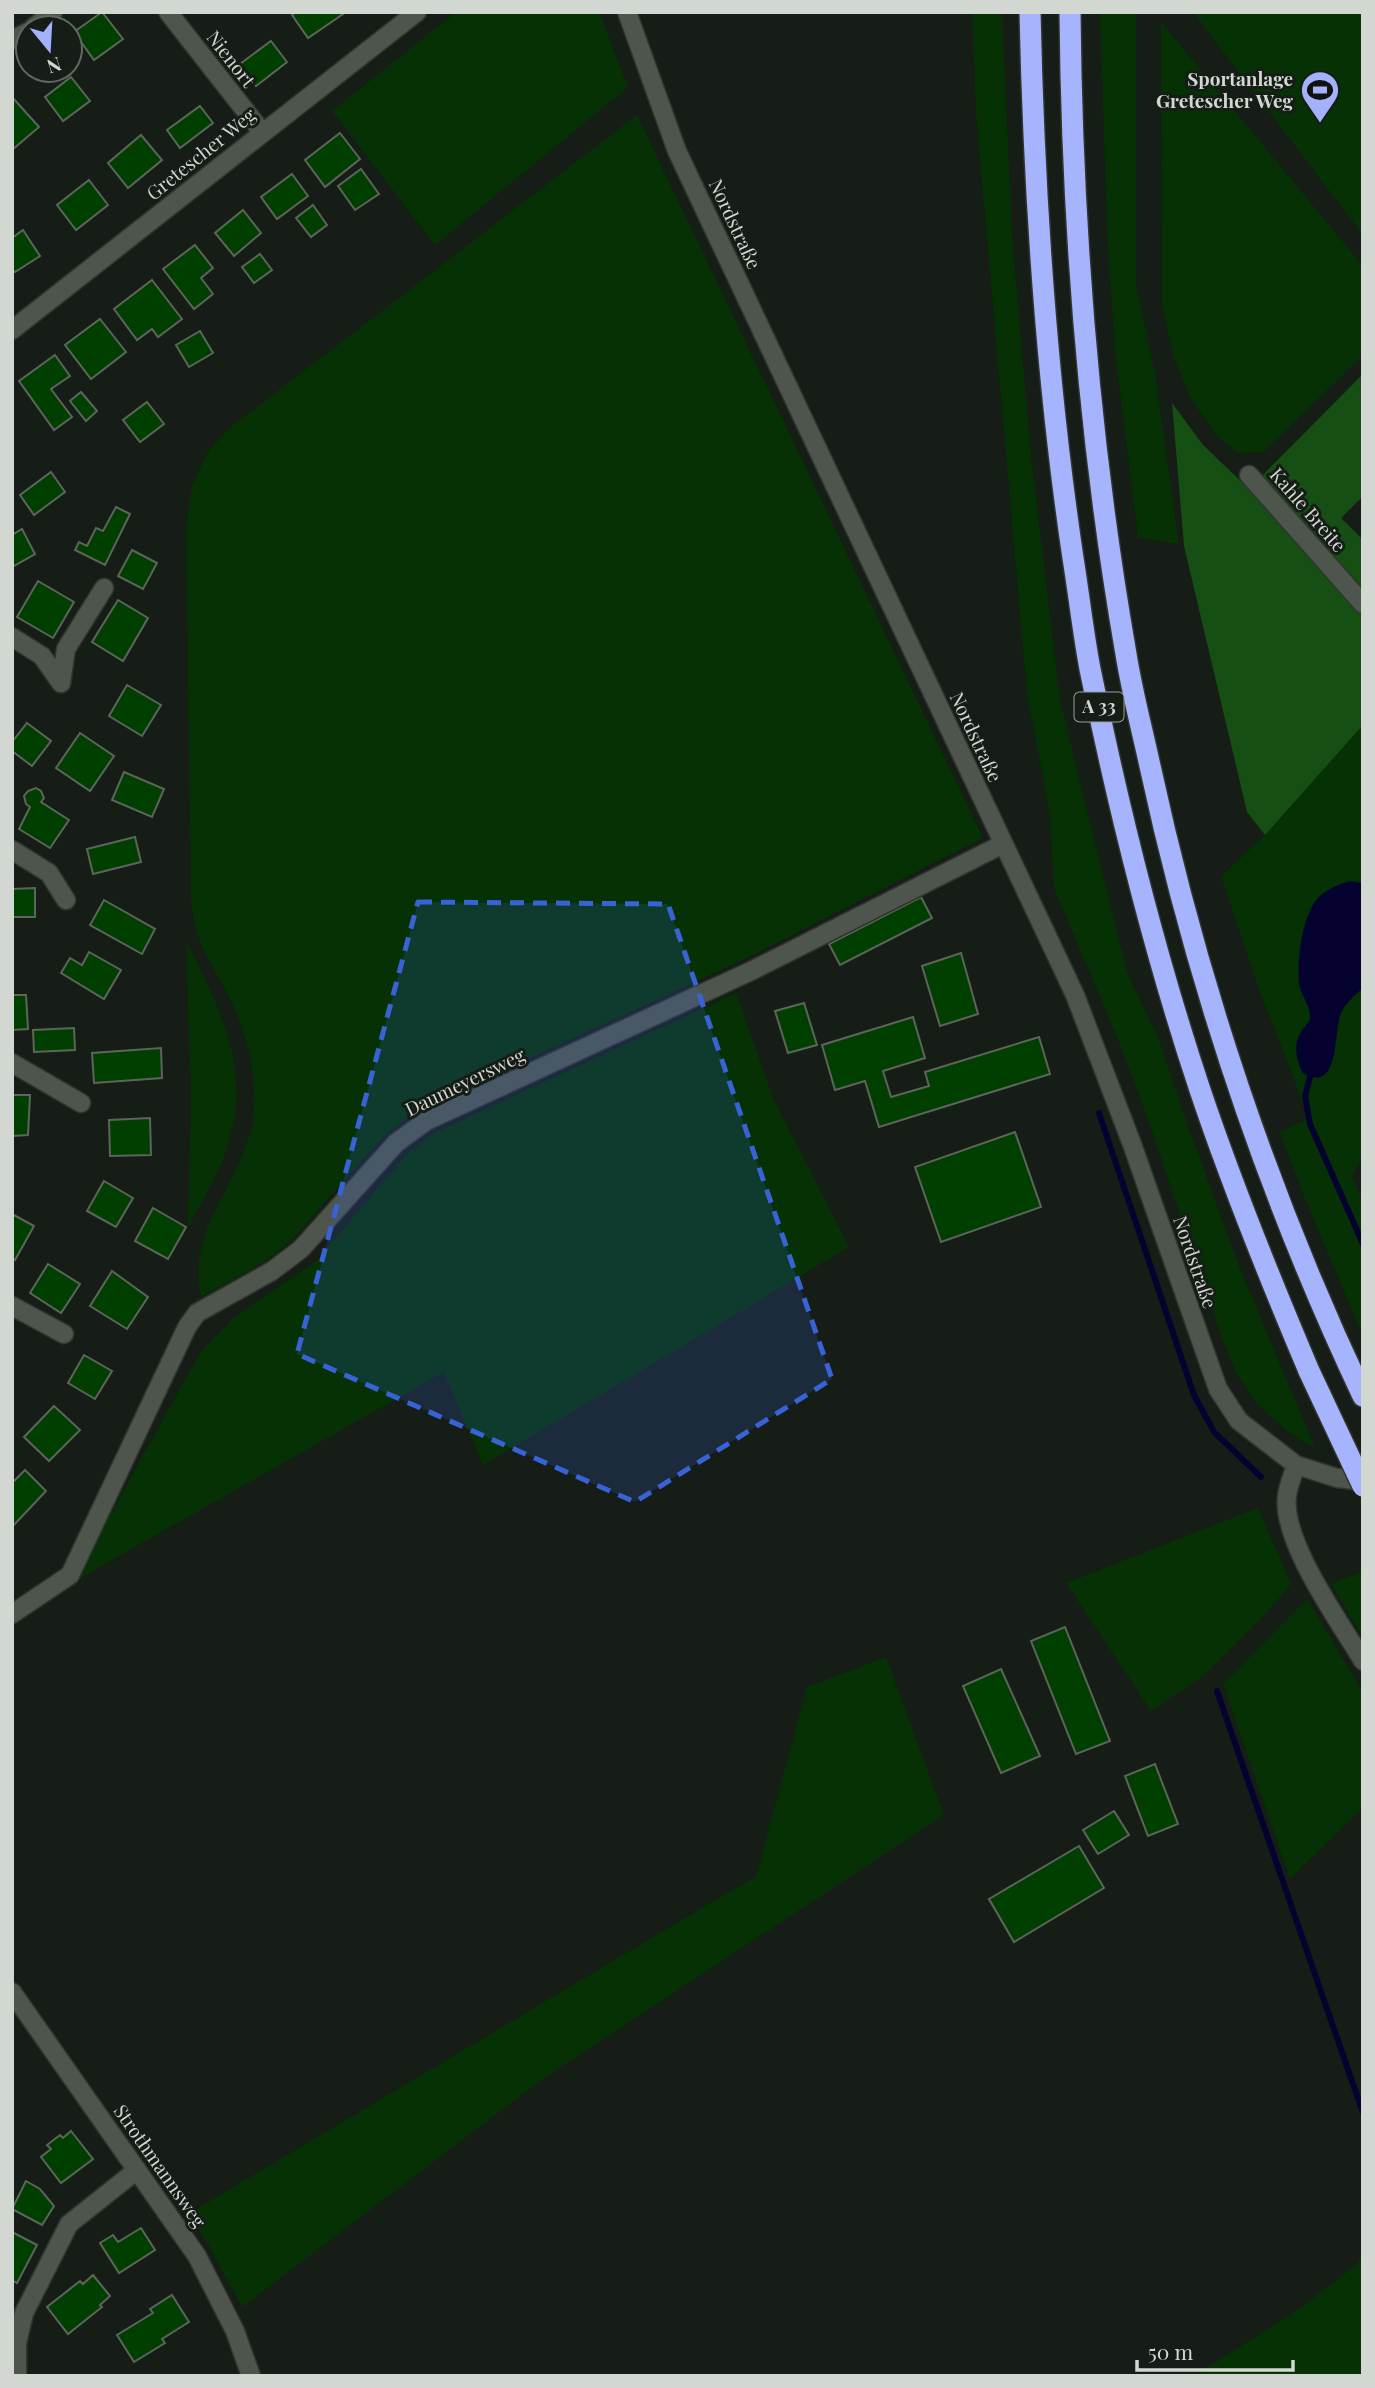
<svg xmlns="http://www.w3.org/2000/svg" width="1375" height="2388" viewBox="0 0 1375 2388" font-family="'Playfair Display',serif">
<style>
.green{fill:#053104}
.forest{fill:#164f13}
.water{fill:#06022f}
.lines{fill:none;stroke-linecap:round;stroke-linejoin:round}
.stream{stroke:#06022f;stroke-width:6}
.building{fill:#003f00;stroke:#5c645b;stroke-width:2}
.street-casing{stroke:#313530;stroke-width:21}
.highway-casing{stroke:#313530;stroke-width:24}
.street{stroke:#4d554c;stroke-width:18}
.highway{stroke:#a6b3fd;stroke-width:21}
.highway-bridge-casing{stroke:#313530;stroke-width:24;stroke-linecap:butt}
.highway-bridge{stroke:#a6b3fd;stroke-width:21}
.marked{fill:#3863d7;fill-opacity:0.2;stroke:#3863d7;stroke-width:5;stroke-dasharray:14 9;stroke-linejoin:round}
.labels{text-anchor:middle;stroke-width:6;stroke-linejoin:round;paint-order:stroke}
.shield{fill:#161d16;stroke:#9a9f99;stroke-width:2}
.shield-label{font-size:18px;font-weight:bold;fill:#d2d7d1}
.street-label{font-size:19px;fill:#d2d7d1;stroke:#161d16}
.poi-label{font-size:19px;font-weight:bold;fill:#d2d7d1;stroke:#161d16;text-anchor:end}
</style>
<rect width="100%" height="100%" fill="#161d16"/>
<g class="green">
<path d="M456,12H599L628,87L435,245L332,111Z"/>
<path d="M972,12H1002L1012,234L1031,455L1060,700L1127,973L1158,1037L1187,1123L1239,1266L1315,1448L1288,1432L1258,1405L1237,1375L1222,1338L1151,1128L1122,1049L1054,888L1050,815L1027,693L976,113Z"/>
<path d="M1100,12H1136V285L1155,373L1179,544L1138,537L1115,353L1107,230Z"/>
<path d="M1193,12H1363V235Z"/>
<path d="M1161,22L1363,266V356L1263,452L1238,453L1217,436L1191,399L1173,356L1162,304Z"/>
<path d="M637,115L983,838L747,958L419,1109L383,1137L289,1243L263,1263L201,1297C189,1233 226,1203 245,1147C248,1139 252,1130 253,1122C258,1076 247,1033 227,993C218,975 207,959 200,941C194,928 193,912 191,899L186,526L192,487L206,455L227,430Z"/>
<path d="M1363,725V1155L1352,1177L1363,1200V1336L1301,1189L1280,1132L1309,1118L1259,989L1221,876L1265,835Z"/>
<path d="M186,940C221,1011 256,1076 224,1156C215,1181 200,1204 188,1228L191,1097Z"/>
<path d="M736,993L773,1098L849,1247L483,1465L444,1372L73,1582L201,1351L236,1316L316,1261L408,1153L435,1133Z"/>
<path d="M1258,1508L1291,1584L1269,1610L1203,1676L1151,1711L1066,1583Z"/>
<path d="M1363,1571V1638L1331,1584Z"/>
<path d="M1307,1599L1363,1692V1807L1290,1879L1223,1684Z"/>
<path d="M886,1657L944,1815L544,2078L242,2307L209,2246L188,2214L756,1876L807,1687Z"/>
<path d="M1363,2254V2376H1194L1298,2310L1357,2264Z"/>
</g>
<path class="forest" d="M1363,374V496L1341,518L1363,540V725L1265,835L1247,812L1184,546L1172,403L1203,445L1249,489Z"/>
<path class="water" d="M1350,881L1363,883V988C1355,995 1345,1004 1341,1013C1333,1030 1341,1095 1303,1073C1296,1060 1293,1045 1301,1032C1303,1028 1309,1023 1310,1019C1312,1008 1300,994 1299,983C1297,960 1302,917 1317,899C1326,889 1338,885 1350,881Z"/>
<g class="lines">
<g class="stream">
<path d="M1310,1077L1305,1096L1310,1124L1363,1244"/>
<path d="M1099,1113L1194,1395L1214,1432L1261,1477"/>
<path d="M1217,1691L1363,2113"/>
</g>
</g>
<g class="building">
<path d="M102,12L123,39L94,60L74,32Z"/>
<path d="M296,12H346L308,38L292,15Z"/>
<path d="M271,41L287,62L256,86L240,64Z"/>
<path d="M71,77L90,101L63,121L45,97Z"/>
<path d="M12,97L39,127L12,150Z"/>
<path d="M200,106L213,123L180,148L167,130Z"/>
<path d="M340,133L360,159L325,187L305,160Z"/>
<path d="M141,135L162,160L128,188L108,163Z"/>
<path d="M361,169L379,194L355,210L338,186Z"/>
<path d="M292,174L308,196L277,219L261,197Z"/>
<path d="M89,180L108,205L76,230L57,205Z"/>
<path d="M313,205L327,225L311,237L296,218Z"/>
<path d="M243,210L261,233L234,256L215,233Z"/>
<path d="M23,230L40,256L15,272L12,269V238Z"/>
<path d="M195,245L213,268L201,278L213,294L194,309L163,269Z"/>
<path d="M260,254L272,270L254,283L242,267Z"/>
<path d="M152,280L182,319L158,337L152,329L137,340L114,309Z"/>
<path d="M100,319L126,352L91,379L65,345Z"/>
<path d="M200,331L213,353L189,367L176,345Z"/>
<path d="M55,355L70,376L51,389L72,417L54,430L19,381Z"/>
<path d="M81,392L97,411L86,421L70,401Z"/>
<path d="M147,402L164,424L140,442L123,420Z"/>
<path d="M51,472L65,492L34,515L20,495Z"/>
<path d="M116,507L130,514L105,565L75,550L79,542L87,546L96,528L103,531Z"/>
<path d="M22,529L35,554L12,567V535Z"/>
<path d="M132,550L157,563L143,589L118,576Z"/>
<path d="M38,581L74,602L53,638L17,617Z"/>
<path d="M118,600L148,618L123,661L92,642Z"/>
<path d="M127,685L161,705L142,736L109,716Z"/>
<path d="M27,723L51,741L32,766L12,751V742Z"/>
<path d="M80,733L114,756L90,791L56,768Z"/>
<path d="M124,772L164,789L152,817L112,800Z"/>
<path d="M36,788L41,791L44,798L41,802L69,820L50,848L19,829L30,807L26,804L24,796L28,791Z"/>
<path d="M135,837L141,862L93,874L87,849Z"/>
<path d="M35,888V917H12V889Z"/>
<path d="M921,897L932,918L840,965L829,944Z"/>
<path d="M104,900L155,929L142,954L90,925Z"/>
<path d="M89,952L121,970L104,999L61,973L70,958L82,965Z"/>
<path d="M961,953L978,1014L940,1026L922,966Z"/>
<path d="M12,995H26L28,1029L12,1030Z"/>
<path d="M804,1003L817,1045L788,1053L775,1011Z"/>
<path d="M913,1017L925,1058L883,1071L891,1097L929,1086L925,1072L1039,1037L1050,1074L879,1127L865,1081L835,1090L822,1045Z"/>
<path d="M74,1028L75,1050L34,1052L33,1030Z"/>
<path d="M161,1048L162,1078L94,1083L92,1053Z"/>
<path d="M12,1095H30L28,1135L12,1136Z"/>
<path d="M150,1118L151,1155L110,1156L109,1120Z"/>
<path d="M1015,1132L1041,1207L941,1242L915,1167Z"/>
<path d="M104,1181L133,1198L116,1227L87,1211Z"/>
<path d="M153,1208L186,1227L168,1259L135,1241Z"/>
<path d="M12,1214L34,1226L15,1260L12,1258Z"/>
<path d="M48,1264L80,1284L61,1313L30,1293Z"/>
<path d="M112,1271L148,1297L127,1329L90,1306Z"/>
<path d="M84,1355L112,1371L95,1399L68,1383Z"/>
<path d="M54,1406L80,1430L49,1461L24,1437Z"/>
<path d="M25,1470L46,1491L12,1527V1483Z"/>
<path d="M1065,1627L1110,1741L1076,1754L1031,1641Z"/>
<path d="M1001,1669L1040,1756L1001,1773L963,1686Z"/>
<path d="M1155,1764L1178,1824L1148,1836L1125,1776Z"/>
<path d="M1114,1811L1129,1835L1098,1854L1083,1830Z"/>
<path d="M1079,1846L1104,1888L1014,1942L989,1899Z"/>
<path d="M71,2131L93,2159L61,2183L41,2157L51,2149L47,2145L60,2135L63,2138Z"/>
<path d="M26,2181L40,2189L54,2206L42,2225L12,2209Z"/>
<path d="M141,2228L155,2250L119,2273L100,2243L113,2235L118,2242Z"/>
<path d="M12,2232L37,2245L17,2283L12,2280Z"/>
<path d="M93,2275L110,2296L100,2305L102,2307L68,2334L47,2307L80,2281L83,2284Z"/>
<path d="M172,2295L189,2322L162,2339L165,2343L134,2362L117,2335L153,2313L150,2309Z"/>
</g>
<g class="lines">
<g class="street-casing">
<g id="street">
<path d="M168,12L262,132"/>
<path d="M627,12L677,151L1075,995L1132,1144L1218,1389L1239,1421L1296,1465L1337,1478L1363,1481"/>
<path d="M33,28L53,12"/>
<path d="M12,40L28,32"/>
<path d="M12,330L417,12"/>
<path d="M1249,475L1363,604"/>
<path d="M12,637L42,656L61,683"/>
<path d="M61,683L66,649L104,588"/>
<path d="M12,850L49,873L66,900"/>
<path d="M12,1063L81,1103"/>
<path d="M12,1306L64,1334"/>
<path d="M1296,1465C1293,1475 1288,1486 1287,1496C1281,1541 1340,1622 1363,1661"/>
<path d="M12,1614L70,1575L187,1327L197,1313L272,1271L301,1249L396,1143L426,1121L751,971L1003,844"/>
<path d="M12,1992L197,2256L235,2331L251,2376"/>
<path d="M17,2376V2343L24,2313L69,2224L137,2170"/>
</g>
</g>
<g class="highway-casing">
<g id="highway">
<path d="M1030,12C1034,195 1046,377 1073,558C1079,595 1083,632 1090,669C1119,811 1154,952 1200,1090C1232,1185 1270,1279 1309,1371"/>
<path d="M1070,12C1072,227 1089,442 1126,654C1132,692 1142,729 1150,766C1197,983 1268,1195 1363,1396"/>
</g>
</g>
<use href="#street" class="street"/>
<use href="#highway" class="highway"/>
<g class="highway-bridge-casing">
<path id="highway-bridge" d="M1309,1371L1363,1486"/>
</g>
<use href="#highway-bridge" class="highway-bridge"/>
</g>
<path class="marked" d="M418,902L668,904L832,1379L635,1502L297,1354Z"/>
<defs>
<g id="stadium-pin" transform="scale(2.0125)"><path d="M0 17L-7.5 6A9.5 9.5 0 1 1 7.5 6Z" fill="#a4b2fc" stroke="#161d16"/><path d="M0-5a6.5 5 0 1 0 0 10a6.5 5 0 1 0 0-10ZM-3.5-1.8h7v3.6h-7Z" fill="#111"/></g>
</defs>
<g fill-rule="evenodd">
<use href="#stadium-pin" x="1320" y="90"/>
</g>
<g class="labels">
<rect class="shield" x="1074.5" y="692.5" width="49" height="29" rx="5"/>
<g class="shield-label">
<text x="1099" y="713">A 33</text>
</g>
<g class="street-label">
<text transform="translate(231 59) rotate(52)" y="7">Nienort</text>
<text transform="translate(201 154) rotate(-39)" y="7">Gretescher Weg</text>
<text transform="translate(735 224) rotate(65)" y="7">Nordstraße</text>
<text transform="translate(1308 510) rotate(49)" y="7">Kahle Breite</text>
<text transform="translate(976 737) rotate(65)" y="7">Nordstraße</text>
<text transform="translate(465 1082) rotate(-26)" y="7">Daumeyersweg</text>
<text transform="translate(1195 1262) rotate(71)" y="7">Nordstraße</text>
<text transform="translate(160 2166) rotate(55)" y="7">Strothmannsweg</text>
</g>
<g class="poi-label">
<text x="1293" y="86">Sportanlage<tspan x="1293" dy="22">Gretescher Weg</tspan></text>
</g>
</g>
<rect width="1375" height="2388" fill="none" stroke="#d2d7d1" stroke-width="28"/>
<g transform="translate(49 49) rotate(162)"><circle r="33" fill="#161d16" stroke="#616761" stroke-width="2"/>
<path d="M0-5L12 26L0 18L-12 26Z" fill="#a4b2fc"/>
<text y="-10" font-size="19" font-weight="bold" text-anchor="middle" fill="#d2d7d1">N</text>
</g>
<path d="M1137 2360v10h156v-10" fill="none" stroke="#d2d7d1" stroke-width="3.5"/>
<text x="1148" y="2360" font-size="21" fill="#d2d7d1" stroke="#161d16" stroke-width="5" paint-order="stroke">50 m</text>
</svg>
